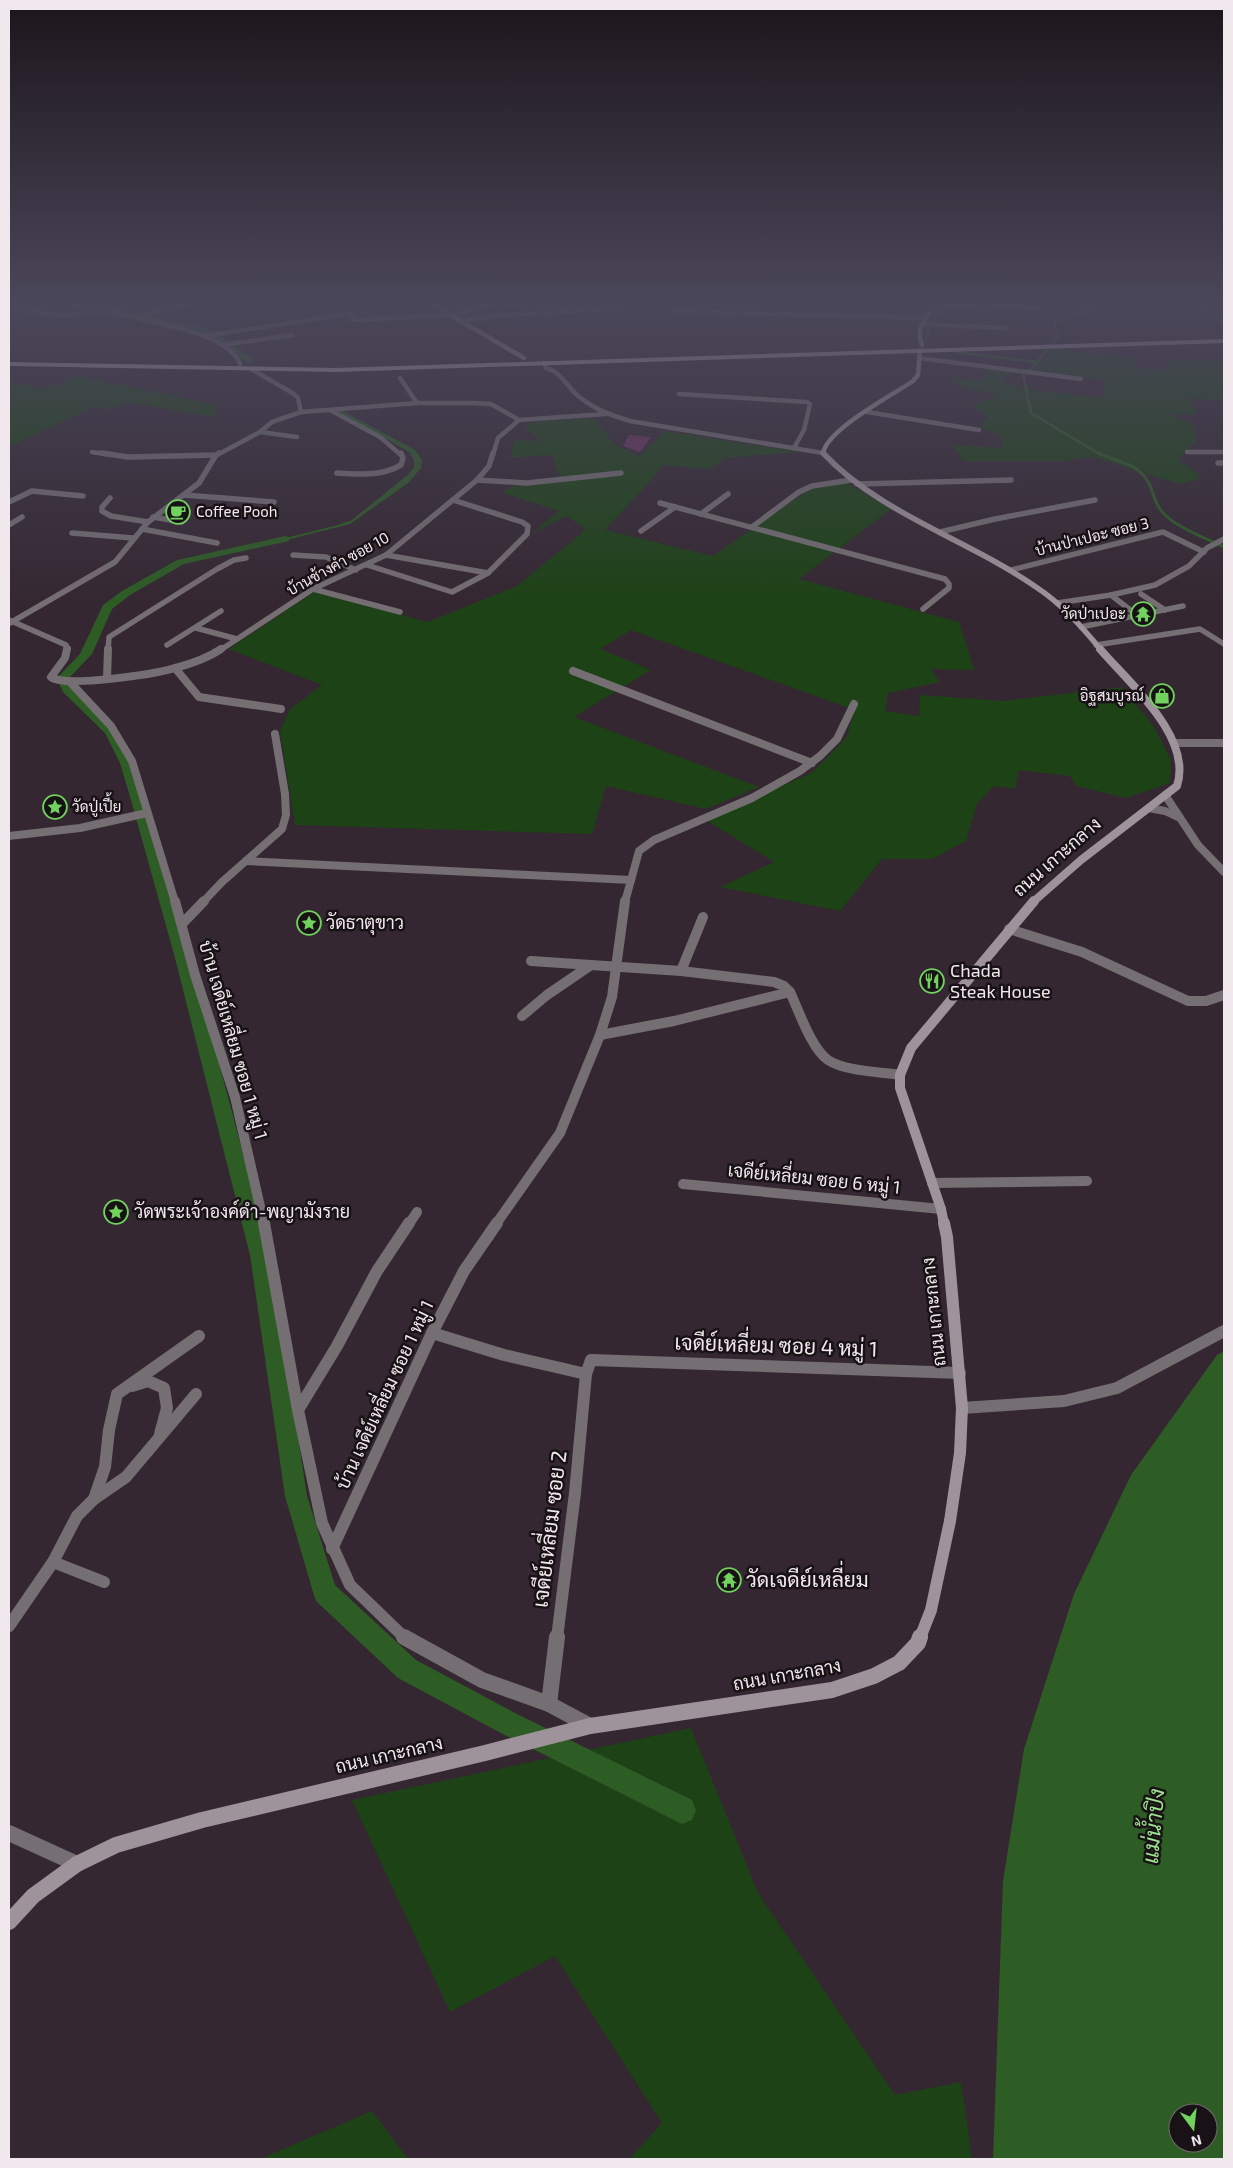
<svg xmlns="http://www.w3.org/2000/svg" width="1233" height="2168" viewBox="0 0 1233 2168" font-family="'Exo 2',Sarabun,sans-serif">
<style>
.green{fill:#1d4216}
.water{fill:#2d5c24;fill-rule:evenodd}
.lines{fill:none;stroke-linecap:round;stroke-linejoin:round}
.stream-far1{stroke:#2d5c24;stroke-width:2.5}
.stream{stroke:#2d5c24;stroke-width:3}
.canal{fill:#2d5c24;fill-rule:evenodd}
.building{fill:#6c335f}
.street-far5{stroke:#756e73;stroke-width:4.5}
.street-far4{stroke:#756e73;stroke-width:5.5}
.street-far3{stroke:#756e73;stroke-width:8}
.street-far2{stroke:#756e73;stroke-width:10}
.street-far1{stroke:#756e73;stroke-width:12}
.street{stroke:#756e73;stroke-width:16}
.secondary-far5{stroke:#9e939a;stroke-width:4.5}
.secondary-far4{stroke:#9e939a;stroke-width:5.5}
.secondary-far3{stroke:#9e939a;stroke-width:8}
.secondary-far2{stroke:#9e939a;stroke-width:10}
.secondary-far1{stroke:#9e939a;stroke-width:12}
.secondary{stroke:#9e939a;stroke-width:16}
.primary{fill:#beafb9;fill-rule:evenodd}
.labels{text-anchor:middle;stroke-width:5;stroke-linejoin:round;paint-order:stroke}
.far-poi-label{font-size:15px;fill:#f1e8ee;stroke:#181216;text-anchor:start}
.far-street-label{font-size:15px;fill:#f1e8ee;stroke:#181216}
.street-label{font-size:18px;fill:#f1e8ee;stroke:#181216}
.poi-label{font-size:18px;fill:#f1e8ee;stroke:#181216;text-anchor:start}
.near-street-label{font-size:21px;fill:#f1e8ee;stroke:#181216}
.near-poi-label{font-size:21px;fill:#f1e8ee;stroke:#181216;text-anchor:start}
.near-water-label{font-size:22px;font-style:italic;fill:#9ee391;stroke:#181216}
</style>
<rect width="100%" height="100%" fill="#342731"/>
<g class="green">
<path d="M1053,349L1132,358L1137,368L1170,370L1164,361L1224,360V401L1190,398L1196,415L1171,414L1192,424L1197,440L1178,459L1202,478L1179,484L1094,457L1063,461H963L953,445L1002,448L1001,435L979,428L988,417L972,405L999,395L955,385L951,378L984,380L988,368L1013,372L1001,379L1016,387L1101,398L1107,381L1031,372Z"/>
<path d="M78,376L218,405L214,417L127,402L109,409L95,406L9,447V382L45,388Z"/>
<path d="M594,418L615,445L639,456L665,431L800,452L726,458L710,469L662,465L654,477L605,530L713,556L813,487L845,482L891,509L799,579L959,622L974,670L931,669L940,682L888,693L885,711L919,716L920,695L1004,701L1122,687L1155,728L1171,760L1170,783L1126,798L1076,786L1070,776L1019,770L1015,789L994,786L977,804L966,841L932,859H882L840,911L720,887L774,862L706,820L813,772L846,738L855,710L631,630L600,649L651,670L574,717L759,787L706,809L606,786L592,834L295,825L280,731L290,709L322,685L229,649L314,592L428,622L517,586L583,532V527L566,516L530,535L559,511L503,493L510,487L561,482L552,455L510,458L514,440L539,441L535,435L524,429L531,422Z"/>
<path d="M691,1728L758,1893L895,2095L961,2082L972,2159H629L662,2123L555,1956L450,2012L352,1800Z"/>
<path d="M372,2111L408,2159H260Z"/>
</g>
<g class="water">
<path d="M334,410H341L415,450L422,460L421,468L408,483L350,524L263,546L261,544L338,525L352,520L409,474L414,467V460L408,451Z"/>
<path d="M1224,1351V2159H993L1003,1881L1024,1749L1074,1594L1131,1475L1217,1355ZM1178,2113H1208V2143H1178Z"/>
</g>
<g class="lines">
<g class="stream-far1">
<path d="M1094,301L1096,306C1083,314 1067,313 1055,322V327L1060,334L1034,366L1023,374L1031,413L1101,455"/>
<path d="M1187,301C1202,307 1210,315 1224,323"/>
<path d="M926,339L930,324L943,304L942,301"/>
<path d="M954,352L1037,362"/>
</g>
<path class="stream" d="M1099,453C1111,460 1128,462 1138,470C1156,485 1150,499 1163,513C1176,527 1207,539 1224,547"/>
<g class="canal">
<path d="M68,301H76L80,305L91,308C83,313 74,308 68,301Z"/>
<path d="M93,306L119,309L203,327L213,331L255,361L248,363L207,335L198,331L119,313L96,310H93Z"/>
<path d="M285,536L289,537V541L184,564L130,595L112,609L92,654L69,678L73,688L117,731L134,763L145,800L191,958L270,1255L307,1496L335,1585L416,1660L517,1714L692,1800L696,1810L692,1820L682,1824L499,1732L398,1678L316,1601L313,1592L285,1496L250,1255L175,958L131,800L120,763L105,733L63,692L57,678L80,654L103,605L122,591L177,560Z"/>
</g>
</g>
<path class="building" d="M629,435L651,437L640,452L623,446Z"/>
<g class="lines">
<g class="street-far5">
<path d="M76,301C118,317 162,321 204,336C217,340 235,351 240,364"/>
<path d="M935,306L1041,307"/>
<path d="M9,307L32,308L28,311L67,316L99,310"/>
<path d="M672,311L925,318"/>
<path d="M135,317L200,301"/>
<path d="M462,321L504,315L620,308"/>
<path d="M920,324L1007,328"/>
<path d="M205,336L347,314L351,315L353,320L451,315L488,306L548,301"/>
<path d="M222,345L293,335"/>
<path d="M919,358L1081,379"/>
<path d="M544,363L546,368C561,372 567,386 578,396C594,409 610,415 630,421L823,453"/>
<path d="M253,370L294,394L298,398L301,412"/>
<path d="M400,378L417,403"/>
<path d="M679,394L807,402L810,404L804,430L794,448"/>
<path d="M330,410L380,437L401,455"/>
<path d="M867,412L979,430"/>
<path d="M519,420L605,414"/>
<path d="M260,432L297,437"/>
<path d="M92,452L111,455"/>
<path d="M1187,452H1224"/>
<path d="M217,455L260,432L272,422L301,412L417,403H474L491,404L519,420"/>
<path d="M493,455L498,438L519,420"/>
</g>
<g class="street-far4">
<path d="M102,453L128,457L216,455"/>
<path d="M1218,463H1224"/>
<path d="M337,473C360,474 380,477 401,465L403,458L401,453"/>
<path d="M477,480L527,483L621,473"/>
<path d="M857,484L1011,480"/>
<path d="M184,495L274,502"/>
<path d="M110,498L102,507V511L111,516L148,522"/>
<path d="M9,502L32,491L83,496"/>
<path d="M660,503L945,579L949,584V588L923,609"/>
<path d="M701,514L728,494"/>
<path d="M153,517L182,522"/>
<path d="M9,525L22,517"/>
<path d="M752,527L799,492L812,486L851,480"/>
<path d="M142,529L217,543"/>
<path d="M641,531L675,507"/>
<path d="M940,532L995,519L1095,500"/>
<path d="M72,533L133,538"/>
<path d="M293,555L326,557L356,570"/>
<path d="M386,555L488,573"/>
<path d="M367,565L452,592L488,573L527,534L528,526L522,522L453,500"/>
<path d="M1011,570L1163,532L1204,552"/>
<path d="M313,589L400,612"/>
<path d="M1141,594L1165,610"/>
<path d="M1111,595L1138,616"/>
<path d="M1057,603L1111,595L1155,585L1189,566L1207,548L1224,539"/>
<path d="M9,620L66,645L67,651"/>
<path d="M10,623L115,562L148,522L199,483L216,455L219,453"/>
<path d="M1081,627L1183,606"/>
<path d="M196,628L237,639"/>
<path d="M167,645L221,611"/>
<path d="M1096,645L1200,629L1224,644"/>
<path d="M108,651L109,637L217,569L234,560L246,558"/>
<path d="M219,651L313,589L386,555L477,480L489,466L493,453"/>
</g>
<g class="street-far3">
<path d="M67,649L65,658L51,677C65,688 155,674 175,668C190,664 208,658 221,649"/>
<path d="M175,668L199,697L281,709"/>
<path d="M573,671L812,763"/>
<path d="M107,679L108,649"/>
<path d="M70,682L111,726L132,761L175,902"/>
<path d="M1174,743H1224"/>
<path d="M1165,795L1198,845L1224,872"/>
<path d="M1149,808L1165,811L1180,818"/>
<path d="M9,836L80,828L147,813"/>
<path d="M246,861L631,880"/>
<path d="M203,902L222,882L282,829L286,815L285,794L275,734"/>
<path d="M625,902L639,851L654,840L752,798L800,771L820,756L837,739L854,704"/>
</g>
<g class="street-far2">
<path d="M175,901L195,975L235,1097L264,1224"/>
<path d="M182,924L204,901"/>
<path d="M1009,929L1082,952L1188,1001H1206L1224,995"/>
<path d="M531,961L681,971L774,982L784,986L790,992C799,1011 811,1048 828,1060C844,1071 880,1072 900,1075"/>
<path d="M681,971L703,917"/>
<path d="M522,1016L547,995L591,965"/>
<path d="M600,1035L674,1021L790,992"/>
<path d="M932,1183L1087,1181"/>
<path d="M683,1184L941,1209"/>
<path d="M409,1224L417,1212"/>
<path d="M496,1224L560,1133L600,1035L612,997L625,901"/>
</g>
<g class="street-far1">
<path d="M264,1223L298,1410L322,1523L350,1585L405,1638"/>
<path d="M432,1333L504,1355L586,1374"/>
<path d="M132,1386L148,1381L164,1388L167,1408L160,1434"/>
<path d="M962,1408L1064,1401L1117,1388L1224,1331"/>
<path d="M298,1410L337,1346L377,1271L409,1223"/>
<path d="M94,1499L105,1467L109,1430L117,1394L199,1336"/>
<path d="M332,1549L432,1333L464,1271L497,1223"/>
<path d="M53,1562L104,1582"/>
<path d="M9,1626L53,1562L77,1516L94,1499L126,1477L196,1394"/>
<path d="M557,1638L575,1493L586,1374L591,1360L960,1373"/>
</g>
<g class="street">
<path d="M404,1637L482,1680L549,1704L590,1726"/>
<path d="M549,1704L557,1637"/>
<path d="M9,1833L77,1864"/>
</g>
<g class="secondary-far5">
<path d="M427,301L524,358"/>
<path d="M922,345C915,328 925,319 935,306L934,301"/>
<path d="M825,455L823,453C828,429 891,396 913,381L918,375L920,350"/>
</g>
<path class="secondary-far4" d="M823,453C880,514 969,540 1036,587C1062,604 1082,627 1102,651"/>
<path class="secondary-far3" d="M1033,902L1081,860L1177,786C1193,737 1129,683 1100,649"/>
<path class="secondary-far2" d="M944,1224L941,1209L900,1088V1075L911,1048L1034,901"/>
<path class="secondary-far1" d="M920,1638L931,1610L950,1521L960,1453L962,1408L947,1237L944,1223"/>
<path class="secondary" d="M9,1922L33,1896L77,1864L116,1845L202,1820L485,1753L590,1726L832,1690L874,1676L899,1663L918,1643L920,1637"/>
<path class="primary" d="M1224,339V343L336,372L9,366V362L336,368Z"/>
</g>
<linearGradient id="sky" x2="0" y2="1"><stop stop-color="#1d151b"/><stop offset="0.5" stop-color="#4a475a"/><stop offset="1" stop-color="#4a475a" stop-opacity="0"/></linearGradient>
<rect width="1233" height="605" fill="url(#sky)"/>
<defs>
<g id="cafe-ring" transform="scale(1.25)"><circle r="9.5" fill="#181216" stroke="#71d25e" stroke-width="1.5"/><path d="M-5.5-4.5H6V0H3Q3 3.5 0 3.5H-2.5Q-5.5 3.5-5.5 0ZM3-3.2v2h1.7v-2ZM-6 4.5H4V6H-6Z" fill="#71d25e"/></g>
<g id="temple-ring" transform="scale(1.25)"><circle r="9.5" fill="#181216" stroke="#71d25e" stroke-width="1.5"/><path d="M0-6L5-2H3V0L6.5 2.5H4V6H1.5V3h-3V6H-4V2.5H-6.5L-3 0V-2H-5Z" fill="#71d25e"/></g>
<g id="shop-ring" transform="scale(1.25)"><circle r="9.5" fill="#181216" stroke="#71d25e" stroke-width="1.5"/><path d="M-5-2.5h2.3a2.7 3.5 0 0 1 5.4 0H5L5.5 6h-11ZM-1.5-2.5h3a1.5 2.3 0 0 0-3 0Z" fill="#71d25e"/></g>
<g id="sight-ring" transform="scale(1.25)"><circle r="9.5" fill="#181216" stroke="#71d25e" stroke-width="1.5"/><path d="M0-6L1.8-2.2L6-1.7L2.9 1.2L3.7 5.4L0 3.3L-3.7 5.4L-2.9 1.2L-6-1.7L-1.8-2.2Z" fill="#71d25e"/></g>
<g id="restaurant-ring" transform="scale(1.25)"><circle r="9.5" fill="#181216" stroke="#71d25e" stroke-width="1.5"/><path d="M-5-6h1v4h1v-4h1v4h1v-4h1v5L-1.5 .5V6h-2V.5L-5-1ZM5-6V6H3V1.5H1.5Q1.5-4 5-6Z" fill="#71d25e"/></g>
</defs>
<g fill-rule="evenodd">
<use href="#cafe-ring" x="178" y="512"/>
<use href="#temple-ring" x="1143" y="614"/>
<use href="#shop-ring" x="1162" y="696"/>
<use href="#sight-ring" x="55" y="807"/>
<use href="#sight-ring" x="309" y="923"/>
<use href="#restaurant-ring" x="932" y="981"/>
<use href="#sight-ring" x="116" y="1212"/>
<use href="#temple-ring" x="729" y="1580"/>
</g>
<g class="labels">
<g class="far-poi-label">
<text x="196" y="517">Coffee Pooh</text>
<text x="1126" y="619" text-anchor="end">วัดป่าเปอะ</text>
<text x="1144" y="701" text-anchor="end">อิฐสมบูรณ์</text>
<text x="72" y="812">วัดปู่เปี้ย</text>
</g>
<g class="far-street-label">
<text transform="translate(1092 537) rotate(-14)" y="5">บ้านป่าเปอะ ซอย 3</text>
<text transform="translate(338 564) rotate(-29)" y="5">บ้านช้างคำ ซอย 10</text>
</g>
<g class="street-label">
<text transform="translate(1057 857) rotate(-41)" y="6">ถนน เกาะกลาง</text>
<text transform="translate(233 1040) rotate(74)" y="6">บ้าน เจดีย์เหลี่ยม ซอย 1 หมู่ 1</text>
<text transform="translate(814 1179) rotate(6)" y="6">เจดีย์เหลี่ยม ซอย 6 หมู่ 1</text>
<text transform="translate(934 1312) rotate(-96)" y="6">ถนน เกาะกลาง</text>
<text transform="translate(385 1395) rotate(-65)" y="6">บ้าน เจดีย์เหลี่ยม ซอย 1 หมู่ 1</text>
<text transform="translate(787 1675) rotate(-10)" y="6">ถนน เกาะกลาง</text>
<text transform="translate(389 1755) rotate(-13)" y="6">ถนน เกาะกลาง</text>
</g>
<g class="poi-label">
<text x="326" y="929">วัดธาตุขาว</text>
<text x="950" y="977">Chada<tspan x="950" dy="21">Steak House</tspan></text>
<text x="134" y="1218">วัดพระเจ้าองค์ดำ-พญามังราย</text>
</g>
<g class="near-street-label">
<text transform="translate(776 1346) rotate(2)" y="7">เจดีย์เหลี่ยม ซอย 4 หมู่ 1</text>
<text transform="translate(550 1529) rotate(-83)" y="7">เจดีย์เหลี่ยม ซอย 2</text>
</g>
<g class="near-poi-label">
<text x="746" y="1587">วัดเจดีย์เหลี่ยม</text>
</g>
<g class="near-water-label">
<text transform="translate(1153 1826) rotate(-85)" y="8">แม่น้ำปิง</text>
</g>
</g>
<rect width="1233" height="2168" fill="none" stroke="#f1e8ee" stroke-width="20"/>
<g transform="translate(1193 2128) rotate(165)"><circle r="24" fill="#181216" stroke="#6f686c"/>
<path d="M0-4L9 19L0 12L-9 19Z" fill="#71d25e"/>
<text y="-8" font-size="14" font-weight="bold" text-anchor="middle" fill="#f1e8ee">N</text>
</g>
</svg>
